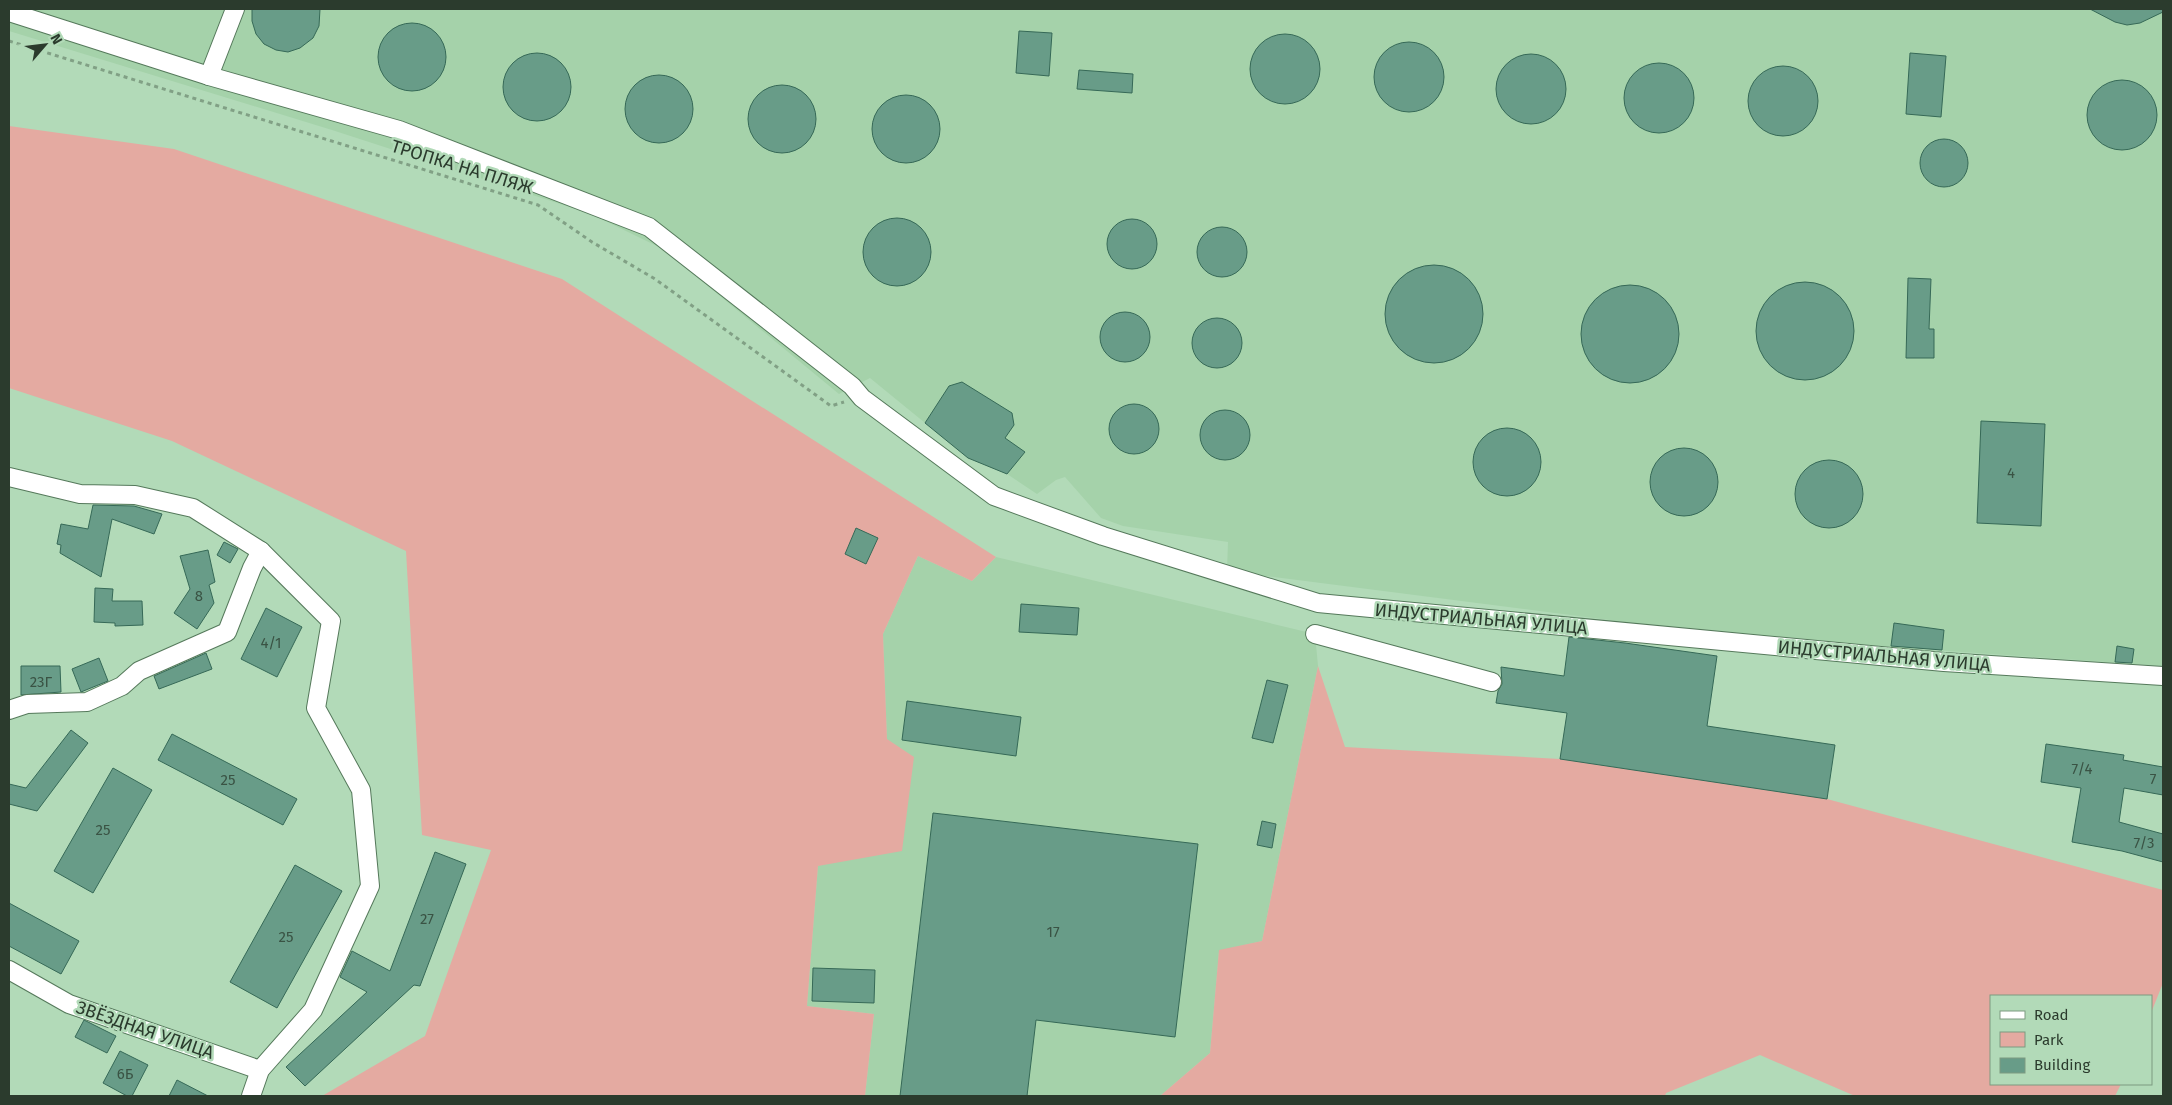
<svg xmlns="http://www.w3.org/2000/svg" width="2172" height="1105" viewBox="0 0 2172 1105" font-family="'Fira Sans',sans-serif">
<style>
.built{fill:#a5d2aa}
.green{fill:#e4aaa1}
.building{fill:#689c88;stroke:#366957}
.lines{fill:none;stroke-linecap:round;stroke-linejoin:round}
.minor-casing{stroke:#55795b;stroke-width:20}
.path{stroke:#81a085;stroke-width:3;stroke-dasharray:4 4;stroke-linecap:butt}
.minor{stroke:#fff;stroke-width:18}
.labels{text-anchor:middle;stroke-width:5;stroke-linejoin:round;paint-order:stroke}
.number-label{font-size:15px;fill:#3a5344}
.street-label{font-size:18px;fill:#2b3b2d;stroke:#b2dab8}
</style>
<rect width="100%" height="100%" fill="#b2dab8"/>
<g class="built">
<path d="M9,9H2163V666L1891,647L1617,621L1227,571L1228,542L1123,526L1101,518L1065,477L1056,480L1037,494L1007,474L968,458L870,378L839,394L663,249L591,214L332,130L9,31Z"/>
<path d="M918,556L972,581L996,557L1315,634L1318,666L1262,941L1219,951L1210,1053L1160,1096H865L874,1014L807,1006L818,866L887,739L883,634Z"/>
</g>
<g class="green">
<path d="M9,126L174,149L562,279L996,557L972,581L918,556L883,634L887,739L914,757L902,851L818,866L807,1006L874,1014L865,1096H322L425,1036L491,850L422,835L406,551L172,441L9,388Z"/>
<path d="M1318,666L1345,747L1560,759L1827,799L2163,890V983L2151,1013V996H1991V1084H2121L2115,1096H1855L1760,1055L1666,1093L1665,1096H1160L1210,1053L1219,950L1262,941Z"/>
</g>
<g class="building">
<path d="M252,9H320L319,26L313,38L300,48L288,52L276,50L264,44L256,34L252,21Z"/>
<path d="M2090,9H2163V12L2140,23L2127,25L2115,22Z"/>
<circle cx="412" cy="57" r="34"/>
<path d="M1019,31L1052,33L1049,76L1016,73Z"/>
<circle cx="1285" cy="69" r="35"/>
<circle cx="1409" cy="77" r="35"/>
<circle cx="537" cy="87" r="34"/>
<path d="M1910,53L1946,56L1941,117L1906,114Z"/>
<circle cx="1531" cy="89" r="35"/>
<circle cx="1659" cy="98" r="35"/>
<circle cx="1783" cy="101" r="35"/>
<path d="M1079,70L1133,74L1132,93L1077,89Z"/>
<circle cx="659" cy="109" r="34"/>
<circle cx="2122" cy="115" r="35"/>
<circle cx="782" cy="119" r="34"/>
<circle cx="906" cy="129" r="34"/>
<circle cx="1944" cy="163" r="24"/>
<circle cx="897" cy="252" r="34"/>
<circle cx="1132" cy="244" r="25"/>
<circle cx="1222" cy="252" r="25"/>
<circle cx="1434" cy="314" r="49"/>
<path d="M1908,278L1931,279L1929,329H1934V358H1906Z"/>
<circle cx="1805" cy="331" r="49"/>
<circle cx="1630" cy="334" r="49"/>
<circle cx="1125" cy="337" r="25"/>
<circle cx="1217" cy="343" r="25"/>
<path d="M962,382L1012,413L1014,425L1005,438L1025,452L1007,474L968,458L925,423L949,386Z"/>
<circle cx="1134" cy="429" r="25"/>
<circle cx="1225" cy="435" r="25"/>
<path d="M1981,421L2045,424L2041,526L1977,523Z"/>
<circle cx="1507" cy="462" r="34"/>
<circle cx="1684" cy="482" r="34"/>
<circle cx="1829" cy="494" r="34"/>
<path d="M93,505L134,506L162,514L154,534L112,519L101,577L60,553L61,545L57,544L61,524L88,529Z"/>
<path d="M856,528L878,538L866,564L845,554Z"/>
<path d="M224,542L238,549L230,563L217,555Z"/>
<path d="M208,550L215,582L209,585L214,603L197,629L174,613L190,589L180,556Z"/>
<path d="M95,588L113,589L112,601H142L143,625L115,626V623L94,622Z"/>
<path d="M1021,604L1079,608L1077,635L1019,632Z"/>
<path d="M266,608L302,627L277,677L241,659Z"/>
<path d="M1894,623L1944,630L1942,650L1891,646Z"/>
<path d="M1569,637L1625,643L1717,656L1707,726L1835,745L1827,799L1560,759L1567,713L1496,703L1498,691L1502,684L1501,667L1564,676Z"/>
<path d="M2117,646L2134,649L2132,663L2115,662Z"/>
<path d="M206,653L212,669L159,689L154,676Z"/>
<path d="M99,658L108,681L81,692L72,669Z"/>
<path d="M21,666H60L61,692L21,695Z"/>
<path d="M1267,680L1288,685L1273,743L1252,738Z"/>
<path d="M907,701L1021,717L1016,756L902,740Z"/>
<path d="M71,730L88,743L37,811L9,804V784L26,788Z"/>
<path d="M172,734L297,799L283,825L158,760Z"/>
<path d="M2046,744L2124,755L2123,760L2163,767V795L2124,788L2119,822L2163,834V862L2122,851L2072,842L2081,788L2041,782Z"/>
<path d="M113,768L152,790L93,893L54,871Z"/>
<path d="M933,813L1198,844L1175,1037L1036,1020L1027,1096H900Z"/>
<path d="M1262,821L1276,824L1272,848L1257,845Z"/>
<path d="M435,852L466,864L420,986L414,985L305,1086L286,1067L367,992L340,977L352,951L390,971Z"/>
<path d="M295,865L342,891L277,1008L230,982Z"/>
<path d="M9,903L79,941L61,974L9,946Z"/>
<path d="M813,968L875,970L874,1003L812,1001Z"/>
<path d="M84,1020L116,1036L107,1053L75,1037Z"/>
<path d="M120,1051L148,1065L132,1096H127L103,1083Z"/>
<path d="M177,1080L208,1096H169Z"/>
</g>
<g class="lines">
<g class="minor-casing">
<g id="minor">
<path d="M9,12L209,76L399,130L649,227L852,386L862,398L994,496L1103,536L1318,603L1944,662L2163,676"/>
<path d="M209,76L235,9"/>
<path d="M9,477L80,494L135,495L193,508L261,551L331,621L316,708L361,790L370,886L313,1010L260,1070L251,1096"/>
<path d="M1315,634L1492,682"/>
<path d="M9,710L27,704L87,702L122,686L139,671L227,632L252,568L261,551"/>
<path d="M9,970L69,1004L260,1070"/>
</g>
</g>
<path class="path" d="M9,41L538,205L592,242L655,279L831,406L844,402"/>
<use href="#minor" class="minor"/>
</g>
<g class="labels">
<g class="number-label">
<text x="2011" y="478">4</text>
<text x="199" y="601">8</text>
<text x="271" y="648">4/1</text>
<text x="41" y="687">23Г</text>
<text x="2082" y="774">7/4</text>
<text x="2153" y="784">7</text>
<text x="228" y="785">25</text>
<text x="103" y="835">25</text>
<text x="2144" y="848">7/3</text>
<text x="427" y="924">27</text>
<text x="1053" y="937">17</text>
<text x="286" y="942">25</text>
<text x="125" y="1079">6Б</text>
</g>
<g class="street-label">
<text transform="translate(462 167) rotate(17)" y="6">ТРОПКА НА ПЛЯЖ</text>
<text transform="translate(1481 619) rotate(5)" y="6">ИНДУСТРИАЛЬНАЯ УЛИЦА</text>
<text transform="translate(1884 656) rotate(5)" y="6">ИНДУСТРИАЛЬНАЯ УЛИЦА</text>
<text transform="translate(145 1030) rotate(19)" y="6">ЗВЁЗДНАЯ УЛИЦА</text>
</g>
</g>
<rect width="2172" height="1105" fill="none" stroke="#2b3b2d" stroke-width="20"/>
<rect x="1990" y="995" width="162" height="90" fill="#b2dab8" stroke="#7c9a80"/>
<rect x="2000" y="1011" width="25" height="8" fill="#ffffff" stroke="#7c9a80"/>
<text x="2034" y="1020" font-size="15" fill="#2b3b2d">Road</text>
<rect x="2000" y="1032" width="25" height="15" fill="#e4aaa1" stroke="#7c9a80"/>
<text x="2034" y="1045" font-size="15" fill="#2b3b2d">Park</text>
<rect x="2000" y="1058" width="25" height="15" fill="#689c88" stroke="#7c9a80"/>
<text x="2034" y="1070" font-size="15" fill="#2b3b2d">Building</text>
<g transform="translate(45 45) rotate(62)" stroke="#b2dab8" stroke-width="4" paint-order="stroke">
<path d="M0-4L9 19L0 12L-9 19Z" fill="#2b3b2d"/>
<text y="-8" font-size="14" font-weight="bold" text-anchor="middle" fill="#2b3b2d">N</text>
</g>
</svg>
